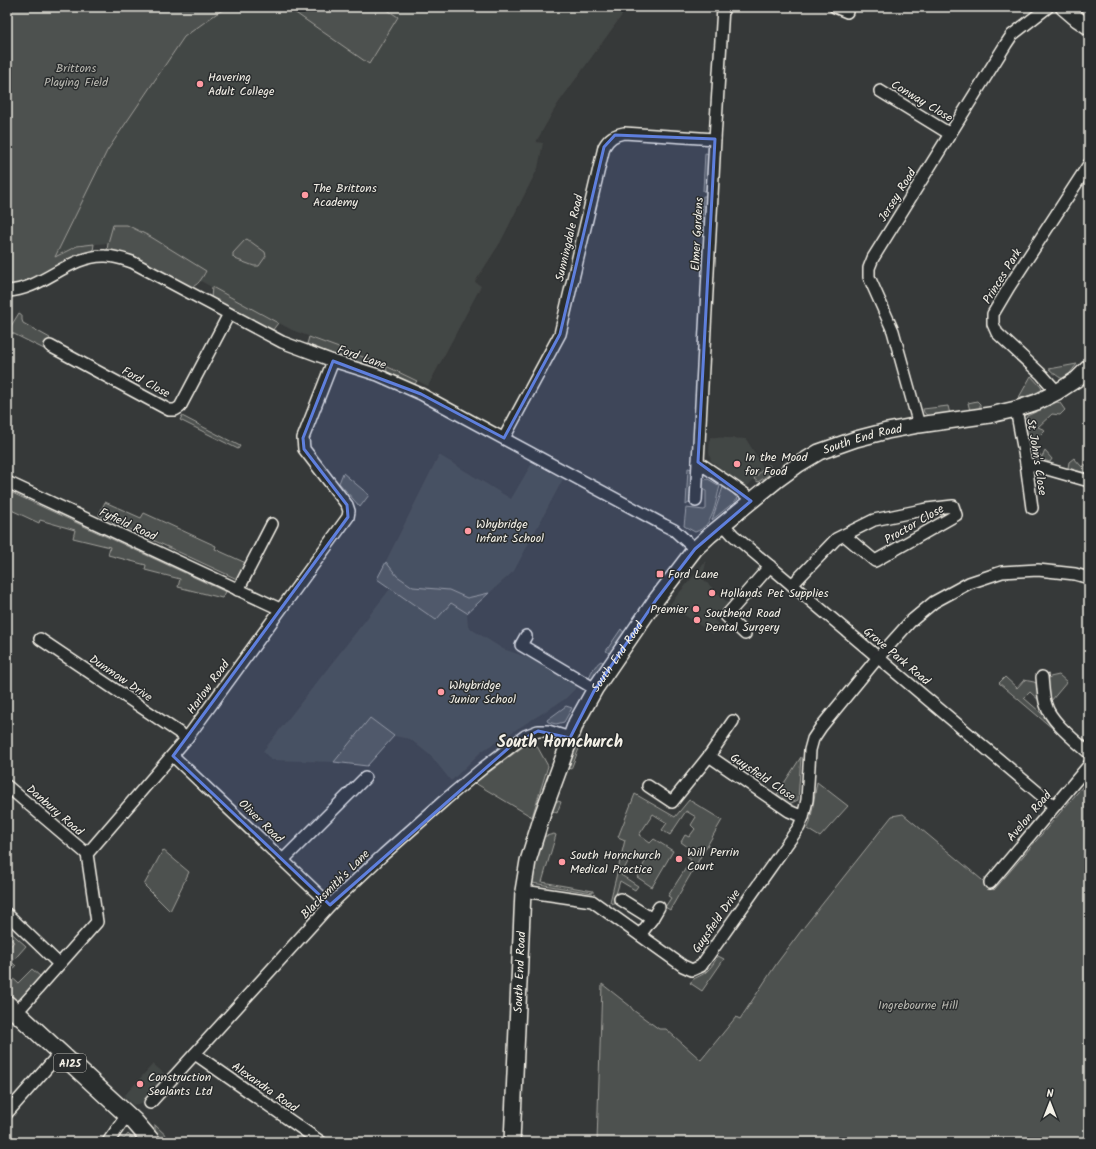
<svg xmlns="http://www.w3.org/2000/svg" width="1096" height="1149" viewBox="0 0 1096 1149" font-family="Kalam,sans-serif">
<style>
.built{fill:#434645}
.green{fill:#4e514f;stroke:#a1a19c}
.lines{fill:none;stroke-linecap:round;stroke-linejoin:round}
.street-casing{stroke:#f4f1e8;stroke-width:14}
.secondary-casing{stroke:#f4f1e8;stroke-width:18}
.primary-casing{stroke:#f4f1e8;stroke-width:20}
.street{stroke:#2a2d2e;stroke-width:11}
.secondary{stroke:#2a2d2e;stroke-width:15}
.primary{stroke:#2a2d2e;stroke-width:17}
.marked{fill:#5e7fdd;fill-opacity:0.2;stroke:#5e7fdd;stroke-width:3;stroke-linejoin:round}
.poi-dot{fill:#ff9aa2;stroke:#2a2d2e;stroke-width:1.5}
.labels{text-anchor:middle;stroke-width:3;stroke-linejoin:round;paint-order:stroke}
.shield{fill:#2a2d2e;stroke:#b7b6b0;stroke-width:1}
.shield-label{font-size:11px;font-weight:bold;fill:#f4f1e8}
.park-label{font-size:12px;fill:#bab9b2;stroke:#2a2d2e}
.poi-label{font-size:12px;fill:#f4f1e8;stroke:#2a2d2e;text-anchor:start}
.street-label{font-size:12px;fill:#f4f1e8;stroke:#2a2d2e}
.district-label{font-size:16px;font-weight:bold;fill:#f4f1e8;stroke:#2a2d2e}
</style>
<rect width="100%" height="100%" fill="#363939"/>
<filter id="ink" filterUnits="userSpaceOnUse"><feTurbulence type="fractalNoise" baseFrequency=".025" numOctaves="2"/><feDisplacementMap in="SourceGraphic" scale="8" xChannelSelector="R" yChannelSelector="G"/><feConvolveMatrix kernelMatrix="1 2 1 2 8 2 1 2 1" color-interpolation-filters="sRGB"/></filter>
<g filter="url(#ink)">
<g class="built">
<path d="M228,7H628L557,105L536,142L543,143L538,168L500,243L475,282L481,286L428,386L390,367L292,330L154,256L127,246L108,243L77,246L55,258L107,151L184,37L216,14Z"/>
<path d="M710,437L746,439L764,468L746,488L711,461L709,453Z"/>
<path d="M439,455L511,499L532,463L563,479L514,571L467,613L468,627L503,649L538,661L579,685L565,699L482,751L451,781L431,756L410,739L394,736L370,718L334,762L271,760L263,751L390,589L377,579Z"/>
<path d="M707,560L702,578L728,603L713,619L720,626L713,634L669,605Z"/>
<path d="M153,1064L166,1075L142,1103L133,1105L124,1096Z"/>
</g>
<g class="green">
<path d="M7,7H228L216,14L184,37L107,151L55,257L77,246L94,244L93,251C88,253 82,254 77,256C54,265 33,285 7,285Z"/>
<path d="M287,7H383L398,17L369,64Z"/>
<path d="M705,153L710,154L708,192L703,191Z"/>
<path d="M703,196H708L707,222H702Z"/>
<path d="M113,225H127L151,237L206,271C202,278 198,287 189,287L107,251L108,243Z"/>
<path d="M247,239L265,252L266,256L259,266H254L235,259L233,257V253L245,240Z"/>
<path d="M212,287L278,323L272,331L211,298Z"/>
<path d="M19,313L22,315V320L23,323L50,338L44,349L8,331Z"/>
<path d="M309,337L374,361L369,366H364L307,344Z"/>
<path d="M1077,364C1064,380 1066,384 1049,369Z"/>
<path d="M386,366L417,381L414,385L387,372Z"/>
<path d="M1031,376L1041,387L1042,390L1040,392L1018,399Z"/>
<path d="M977,401L980,404V409L970,411L968,403Z"/>
<path d="M1057,402L1060,403L1065,410L1060,415L1052,414L1038,427L1045,430L1038,437L1034,448L1042,457L1045,451L1052,459L1050,462L1031,457L1025,421L1027,416Z"/>
<path d="M948,406L950,414C941,415 925,421 923,409Z"/>
<path d="M182,416L240,446L238,449L180,420Z"/>
<path d="M1074,458L1082,467L1084,464L1089,467V474L1068,468L1069,462Z"/>
<path d="M769,465L773,472L758,482L754,479L764,468Z"/>
<path d="M688,468L692,469L690,502L686,505Z"/>
<path d="M343,473L369,495L360,507L339,483Z"/>
<path d="M708,479L720,486C715,503 714,526 695,532L684,526L686,508L704,510L706,509V491L701,488C701,482 703,480 708,479Z"/>
<path d="M723,487L731,492L738,499L712,520Z"/>
<path d="M7,491H8L226,592L222,598L178,587L180,579L145,570L146,565L108,555L110,547L73,538L75,530L40,520L39,523L7,508Z"/>
<path d="M105,502L141,518L144,513L216,546L215,549L248,564L239,580L99,515Z"/>
<path d="M386,562L397,576L413,587L449,590L467,598L489,593L467,613L451,603L436,620L377,579Z"/>
<path d="M621,629L625,634L611,654L606,651Z"/>
<path d="M601,661L603,662L602,665L603,666L592,683L589,681C589,674 595,665 601,661Z"/>
<path d="M1059,675L1067,682L1051,701L1049,699L1046,682L1050,677Z"/>
<path d="M1005,677L1017,688L1024,680L1034,682L1038,684L1042,703L1030,692L1024,698L1048,719L1085,756L999,683Z"/>
<path d="M566,706L572,708L564,722L556,724L548,722L547,720Z"/>
<path d="M370,718L394,736L367,766L334,762Z"/>
<path d="M533,739L548,766L532,817L475,783Z"/>
<path d="M573,744L580,746L571,769L565,767Z"/>
<path d="M801,757L798,800L789,804L777,794Z"/>
<path d="M1089,779V1142H597L602,984L630,1006L633,1010L659,1029H666L701,1060L736,1017L740,1019L777,963L804,927L892,816L903,814L994,890Z"/>
<path d="M817,782L848,806L820,837L807,829L810,823Z"/>
<path d="M635,794L675,817L689,800L722,820L670,910L665,907L671,898L668,896L691,860L687,857L692,850L681,842L685,835L689,837L695,829L691,825L696,817L686,811L670,835L662,830L667,823L653,814L639,835L650,843L654,839L673,851L652,887L637,877L646,860L637,854L632,862L629,860L621,875L638,886L635,890L620,881L613,904L610,902L625,840L618,837Z"/>
<path d="M554,800L561,802L557,813L550,810Z"/>
<path d="M554,834L556,835L542,882L593,891V893L532,883V870L542,837Z"/>
<path d="M163,850L189,872L170,911L144,885Z"/>
<path d="M7,929L26,946L12,962L16,966L9,975L18,983L32,969L41,977L21,999C14,1001 12,1000 7,995V950L14,942L7,936Z"/>
<path d="M718,956L724,959L702,991L690,983C694,977 700,977 706,972C711,968 715,961 718,956Z"/>
<path d="M155,1125L173,1142H161L155,1135Z"/>
<path d="M128,1134L137,1142H115L120,1136L124,1139Z"/>
</g>
<g class="lines">
<g class="street-casing">
<g id="street">
<path d="M723,7L715,139L698,462L745,494L751,501"/>
<path d="M835,7L847,12"/>
<path d="M880,91L950,134"/>
<path d="M7,291C43,290 68,255 105,256C115,256 123,259 132,262L282,342L333,361L378,375L421,394L664,525L674,530L695,549"/>
<path d="M50,346L169,410H175L180,407L229,314"/>
<path d="M1057,392L1042,375L997,333L993,324V314L1009,287L1089,164"/>
<path d="M1016,409L1026,463L1032,508"/>
<path d="M919,425L893,331L869,277V268L873,258L1006,44L1012,35L1048,7"/>
<path d="M504,438L560,334L604,147C609,138 614,135 624,133L715,139"/>
<path d="M1026,463L1089,481"/>
<path d="M7,482L280,609"/>
<path d="M696,501L698,462"/>
<path d="M724,525L733,535L1054,806"/>
<path d="M792,585L836,539L874,520L927,509L953,506L956,515L875,561L844,535"/>
<path d="M238,590L272,524"/>
<path d="M745,634L726,616L770,566"/>
<path d="M526,636L521,645L595,689"/>
<path d="M40,639L187,738"/>
<path d="M1042,677C1043,686 1043,697 1046,705C1050,721 1077,742 1089,753"/>
<path d="M173,756L330,905"/>
<path d="M709,756L789,811L803,817"/>
<path d="M7,786L87,854"/>
<path d="M648,786L672,802L709,756L733,721"/>
<path d="M283,860L365,778"/>
<path d="M990,883L1089,765"/>
<path d="M523,891L592,901L683,966L692,970L701,966L799,827L803,817L807,800L810,750L813,739L821,727L875,661L910,622L934,602L969,583L1002,572L1038,570L1075,574L1089,578"/>
<path d="M620,899L652,919L640,935"/>
<path d="M7,914L59,964"/>
<path d="M652,919L659,907"/>
<path d="M16,1013L97,922L87,854L187,738L348,517L349,511L347,505L304,449L303,438L333,361"/>
<path d="M195,1054L321,1142"/>
<path d="M150,1103L330,905L384,854L446,799L483,768L525,736L538,731H548L570,738"/>
<path d="M7,1113L60,1053"/>
<path d="M108,1142L127,1115"/>
</g>
</g>
<g class="secondary-casing">
<g id="secondary">
<path d="M1063,7L1077,19L1089,27"/>
<path id="s1" d="M512,1142L523,891L528,861L543,813L576,723L595,689L656,600L695,549L710,535L777,480L799,464L819,452L856,439L887,431L919,425L990,415L1016,409L1037,402L1057,392L1077,379L1089,367"/>
</g>
</g>
<g class="primary-casing">
<path id="primary" d="M7,1004L134,1121L152,1142"/>
</g>
<use href="#street" class="street"/>
<use href="#secondary" class="secondary"/>
<use href="#primary" class="primary"/>
</g>
</g>
<path class="marked" d="M615,135L715,139L698,462L751,501L695,549L656,600L594,691L570,738L538,731L512,745L330,905L173,756L348,517L347,505L304,449L303,438L333,361L421,394L504,438L560,334L604,147Z"/>
<g class="poi-dot">
<circle cx="200" cy="84" r="4"/>
<circle cx="305" cy="195" r="4"/>
<circle cx="737" cy="464" r="4"/>
<circle cx="468" cy="531" r="4"/>
<rect x="656" y="570" width="8" height="8" rx="2"/>
<circle cx="712" cy="593" r="4"/>
<circle cx="696" cy="609" r="4"/>
<circle cx="697" cy="620" r="4"/>
<circle cx="441" cy="692" r="4"/>
<circle cx="679" cy="859" r="4"/>
<circle cx="562" cy="862" r="4"/>
<circle cx="140" cy="1084" r="4"/>
</g>
<g class="labels">
<rect class="shield" x="54" y="1054" width="32" height="18" rx="3"/>
<g class="shield-label">
<text x="70" y="1067">A125</text>
</g>
<g class="park-label">
<text x="76" y="72">Brittons<tspan x="76" dy="14">Playing Field</tspan></text>
<text x="918" y="1009">Ingrebourne Hill</text>
</g>
<g class="poi-label">
<text x="208" y="81">Havering<tspan x="208" dy="14">Adult College</tspan></text>
<text x="313" y="192">The Brittons<tspan x="313" dy="14">Academy</tspan></text>
<text x="745" y="461">In the Mood<tspan x="745" dy="14">for Food</tspan></text>
<text x="476" y="528">Whybridge<tspan x="476" dy="14">Infant School</tspan></text>
<text x="668" y="578">Ford Lane</text>
<text x="720" y="597">Hollands Pet Supplies</text>
<text x="688" y="613" text-anchor="end">Premier</text>
<text x="705" y="617">Southend Road<tspan x="705" dy="14">Dental Surgery</tspan></text>
<text x="449" y="689">Whybridge<tspan x="449" dy="14">Junior School</tspan></text>
<text x="687" y="856">Will Perrin<tspan x="687" dy="14">Court</tspan></text>
<text x="570" y="859">South Hornchurch<tspan x="570" dy="14">Medical Practice</tspan></text>
<text x="148" y="1081">Construction<tspan x="148" dy="14">Sealants Ltd</tspan></text>
</g>
<g class="street-label">
<text transform="translate(922 101) rotate(31)" y="4">Conway Close</text>
<text transform="translate(897 195) rotate(-58)" y="4">Jersey Road</text>
<text transform="translate(697 234) rotate(-87)" y="4">Elmer Gardens</text>
<text transform="translate(569 238) rotate(-77)" y="4">Sunningdale Road</text>
<text transform="translate(1002 276) rotate(-58)" y="4">Princes Park</text>
<text transform="translate(362 357) rotate(19)" y="4">Ford Lane</text>
<text transform="translate(146 382) rotate(28)" y="4">Ford Close</text>
<text dy="4" stroke="none"><textPath href="#s1" startOffset="842">South End Road</textPath></text>
<text transform="translate(1037 457) rotate(81)" y="4">St John's Close</text>
<text transform="translate(128 524) rotate(25)" y="4">Fyfield Road</text>
<text transform="translate(914 524) rotate(-30)" y="4">Proctor Close</text>
<text transform="translate(897 656) rotate(40)" y="4">Grove Park Road</text>
<text dy="4" stroke="none"><textPath href="#s1" startOffset="506">South End Road</textPath></text>
<text transform="translate(121 678) rotate(34)" y="4">Dunmow Drive</text>
<text transform="translate(208 687) rotate(-54)" y="4">Harlow Road</text>
<text transform="translate(763 777) rotate(34)" y="4">Guysfield Close</text>
<text transform="translate(55 810) rotate(41)" y="4">Danbury Road</text>
<text transform="translate(1029 816) rotate(-50)" y="4">Avelon Road</text>
<text transform="translate(261 821) rotate(44)" y="4">Oliver Road</text>
<text transform="translate(335 884) rotate(-45)" y="4">Blacksmith's Lane</text>
<text transform="translate(716 921) rotate(-55)" y="4">Guysfield Drive</text>
<text dy="4" stroke="none"><textPath href="#s1" startOffset="170">South End Road</textPath></text>
<text transform="translate(265 1087) rotate(35)" y="4">Alexandra Road</text>
</g>
<g class="district-label">
<text x="560" y="747">South Hornchurch</text>
</g>
</g>
<rect width="1096" height="1149" fill="none" stroke="#2a2d2e" stroke-width="24"/>
<rect x="12" y="12" width="1072" height="1125" fill="none" stroke="#f4f1e8" stroke-width="1.5" filter="url(#ink)"/>
<g transform="translate(1050 1103)" stroke="#2a2d2e" stroke-width="3" paint-order="stroke">
<path d="M0-3L7 15L0 10L-7 15Z" fill="#f4f1e8"/>
<text y="-6" font-size="11" font-weight="bold" text-anchor="middle" fill="#f4f1e8">N</text>
</g>
</svg>
